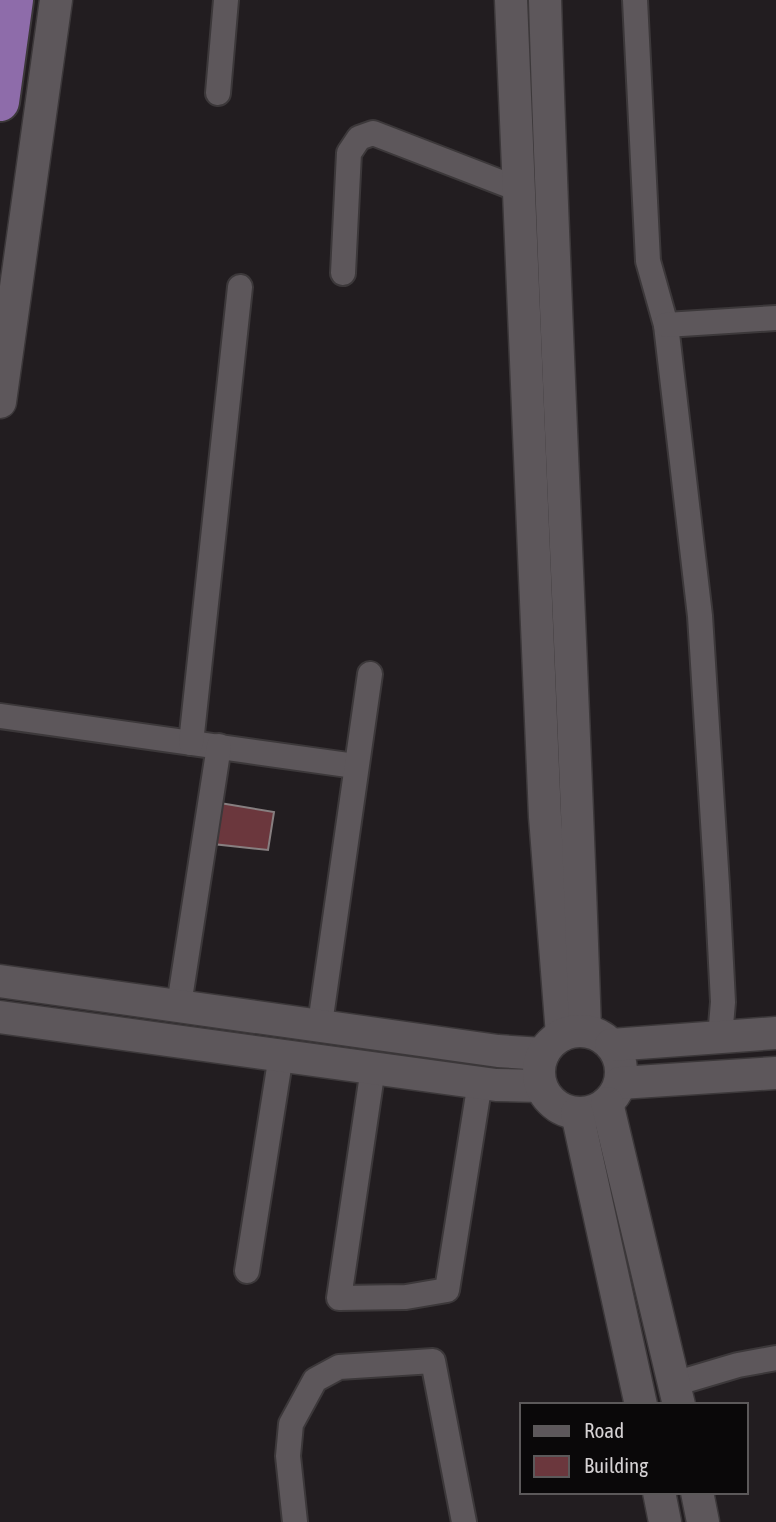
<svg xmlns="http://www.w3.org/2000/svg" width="776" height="1522" viewBox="0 0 776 1522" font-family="'Asap Condensed',sans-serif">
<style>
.building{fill:#6b373d;stroke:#877f80;stroke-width:2}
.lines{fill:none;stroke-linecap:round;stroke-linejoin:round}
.minor-casing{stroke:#3c383a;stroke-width:28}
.tertiary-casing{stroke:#3c383a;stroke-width:35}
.trunk-casing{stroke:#3c383a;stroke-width:42}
.minor{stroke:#5d575b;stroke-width:24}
.tertiary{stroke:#5d575b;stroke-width:32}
.trunk{stroke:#8e6caa;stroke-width:38}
</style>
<rect width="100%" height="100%" fill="#221d20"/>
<path class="building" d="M214,802L274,812L268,850L213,844Z"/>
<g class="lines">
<g class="minor-casing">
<g id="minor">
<path d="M635,0L648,261L666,325L700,616L717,885L723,1002L720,1037"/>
<path d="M218,93L226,0"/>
<path d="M343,273L349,153L359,138L373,133L518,189"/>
<path d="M666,325L776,318"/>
<path d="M0,716L355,766"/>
<path d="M191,743L240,287"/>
<path d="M179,1005L219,746"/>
<path d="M320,1024L370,674"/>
<path d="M373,1068L339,1298L406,1297L447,1290L480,1082"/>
<path d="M247,1271L281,1055"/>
<path d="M674,1384L738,1365L776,1358"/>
<path d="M295,1522L288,1456L291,1424L315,1380L339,1367L433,1361L464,1522"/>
</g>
</g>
<g class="tertiary-casing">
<g id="tertiary">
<path d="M511,0L545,817L562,1035"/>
<path d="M545,0C555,344 574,687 585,1031"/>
<path d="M0,402L56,0"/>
<path d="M0,981L498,1051L543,1054"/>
<path d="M0,1017L496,1085L541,1086"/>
<circle cx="580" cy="1072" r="41"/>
<path d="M611,1045L776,1033"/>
<path d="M620,1083L776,1073"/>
<path d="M607,1103L679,1405"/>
<path d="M577,1113L641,1405"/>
<path d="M659,1492L665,1522"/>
<path d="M697,1492L703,1522"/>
</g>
</g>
<g class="trunk-casing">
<path id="trunk" d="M0,102L14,0"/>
</g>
<use href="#minor" class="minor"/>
<use href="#tertiary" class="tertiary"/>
<use href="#trunk" class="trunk"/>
</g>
<rect x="520" y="1403" width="228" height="91" fill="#0a0809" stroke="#5c595a" stroke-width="2"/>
<rect x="534" y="1426" width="35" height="10" fill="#5d575b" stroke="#5c595a" stroke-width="2"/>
<text x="584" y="1438" font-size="21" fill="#d6d2d4">Road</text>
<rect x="534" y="1456" width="35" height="21" fill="#6b373d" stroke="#5c595a" stroke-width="2"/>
<text x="584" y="1473" font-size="21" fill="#d6d2d4">Building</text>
</svg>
